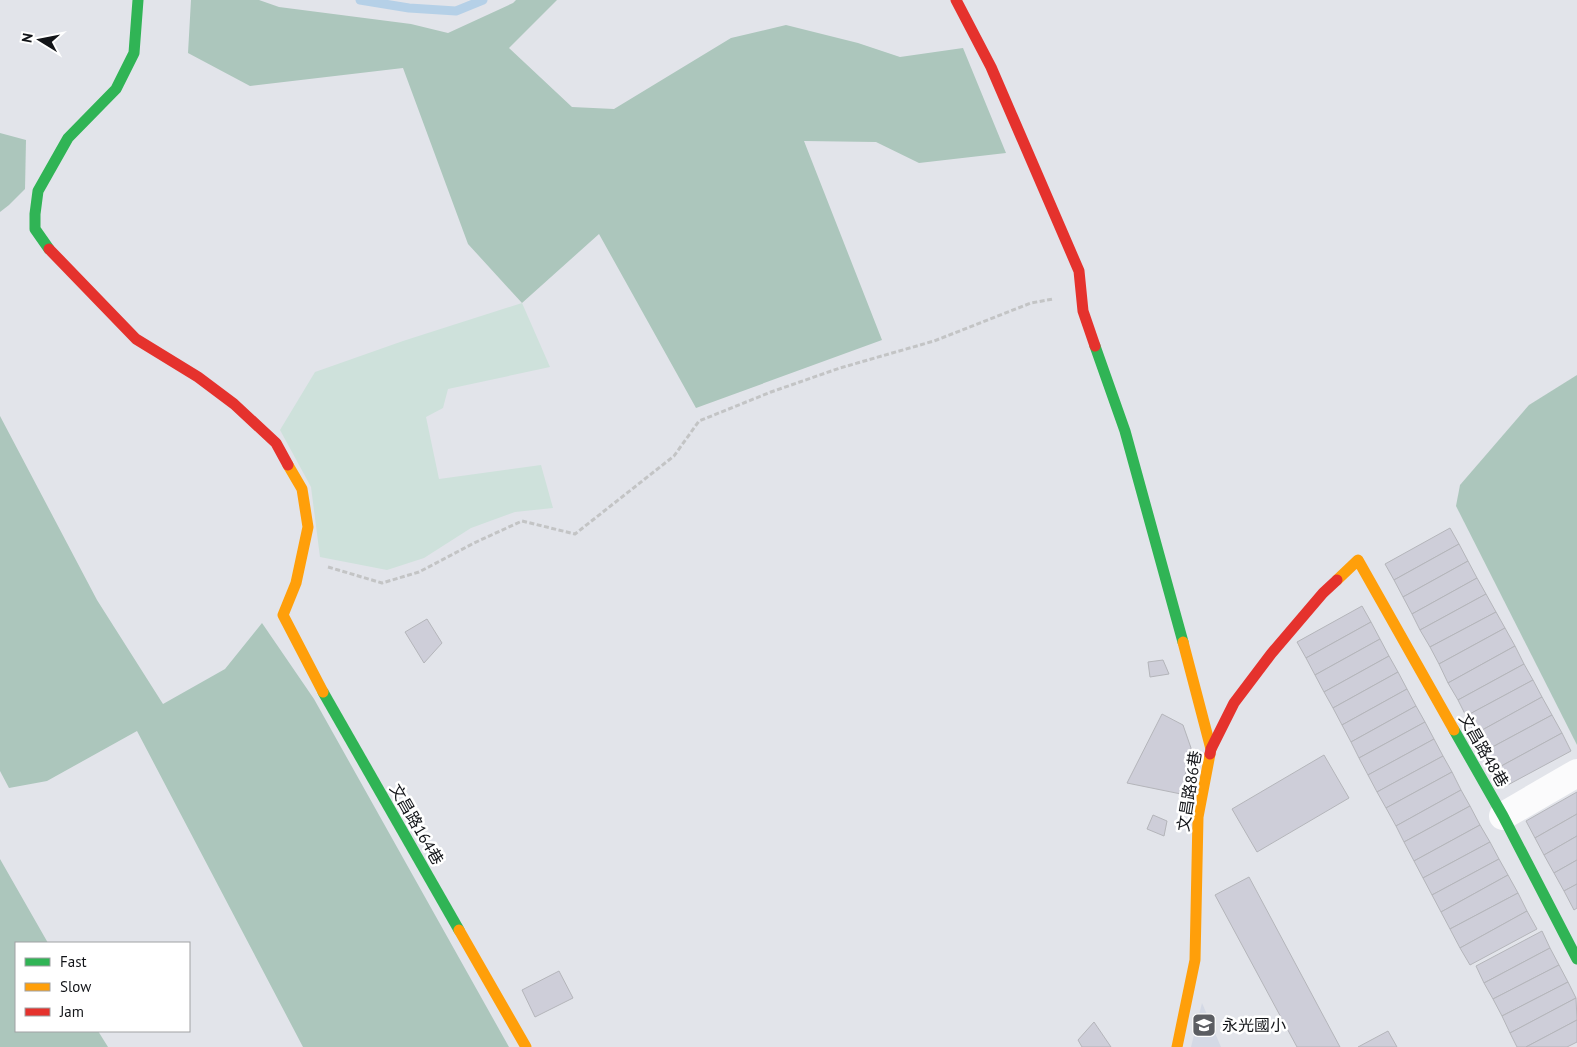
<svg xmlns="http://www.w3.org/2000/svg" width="1577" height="1047" viewBox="0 0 1577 1047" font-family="'PT Sans','Noto Sans TC',sans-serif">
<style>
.built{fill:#d4d9e5}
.green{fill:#cee1db}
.forest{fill:#acc6bc}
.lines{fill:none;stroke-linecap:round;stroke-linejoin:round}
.stream{stroke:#b5d0e7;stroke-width:9}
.building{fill:#ceced9;stroke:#b4b5ba}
.path{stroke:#c3c4c5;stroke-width:3;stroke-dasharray:5 2.5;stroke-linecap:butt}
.street{stroke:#fbfbfc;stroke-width:28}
.fast{stroke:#30b455;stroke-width:11}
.slow{stroke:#ff9f0a;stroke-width:11}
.jam{stroke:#e5322d;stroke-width:11}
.labels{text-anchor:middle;stroke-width:5;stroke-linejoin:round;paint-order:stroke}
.street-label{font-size:16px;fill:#121418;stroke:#fff}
.poi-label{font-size:16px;fill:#121418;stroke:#fff;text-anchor:start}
</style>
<rect width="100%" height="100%" fill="#e2e4ea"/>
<path class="built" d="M1202,1003L1221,1047H1191Z"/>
<path class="green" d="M522,303L550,367L448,389L443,408L426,417L439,479L541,465L553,508L515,512L471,528L424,558L387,570L320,557L311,487L280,430L315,372L403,341Z"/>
<g class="forest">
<path d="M191,0H259L279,7L411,24L448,33L513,3L516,0H557L509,48L572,107L614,109L731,38L786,25L858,43L900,57L963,48L1006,153L919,163L876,142L804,141L882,340L696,408L599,234L522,303L468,244L403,68L250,86L188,53Z"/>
<path d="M0,133L26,140L25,189L9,205L0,212Z"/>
<path d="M1577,375V745L1456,506L1460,485L1529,405Z"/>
<path d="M0,416L97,600L163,704L225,669L262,623L314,699L509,1047H303L137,731L47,781L9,788L0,771Z"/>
<path d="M0,859L48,943H16V1031H98L108,1047H0Z"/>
</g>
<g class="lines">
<path class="stream" d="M360,0L409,8L456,11L483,0"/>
</g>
<g class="building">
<path d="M1450,528L1459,544L1394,580L1385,564Z"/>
<path d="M1459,544L1468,561L1403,597L1394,580Z"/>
<path d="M1468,561L1477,578L1412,614L1403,597Z"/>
<path d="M1477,578L1486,594L1420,630L1412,614Z"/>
<path d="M1486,594L1496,612L1430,647L1420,630Z"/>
<path d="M1362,606L1371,622L1306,658L1297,642Z"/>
<path d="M1496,612L1505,628L1439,664L1430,647Z"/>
<path d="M427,619L442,643L424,663L405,632Z"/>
<path d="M1371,622L1380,639L1315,675L1306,658Z"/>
<path d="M1505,628L1515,646L1448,683L1439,664Z"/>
<path d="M1380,639L1389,656L1324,692L1315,675Z"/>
<path d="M1515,646L1524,664L1458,700L1448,683Z"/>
<path d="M1389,656L1398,672L1333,708L1324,692Z"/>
<path d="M1163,660L1169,674L1150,677L1148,662Z"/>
<path d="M1524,664L1533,680L1466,716L1458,700Z"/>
<path d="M1398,672L1407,689L1342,725L1333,708Z"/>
<path d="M1533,680L1542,697L1475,734L1466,716Z"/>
<path d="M1407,689L1416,706L1351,742L1342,725Z"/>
<path d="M1542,697L1552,715L1485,751L1475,734Z"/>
<path d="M1416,706L1425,722L1359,758L1351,742Z"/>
<path d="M1162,714L1183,725L1191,748L1181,794L1127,783Z"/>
<path d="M1552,715L1562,733L1494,770L1485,751Z"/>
<path d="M1425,722L1434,739L1368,775L1359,758Z"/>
<path d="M1562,733L1571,751L1504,787L1494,770Z"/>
<path d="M1434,739L1443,756L1377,792L1368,775Z"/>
<path d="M1324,755L1349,798L1257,852L1232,809Z"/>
<path d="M1443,756L1452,772L1386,808L1377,792Z"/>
<path d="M1452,772L1461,790L1396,826L1386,808Z"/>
<path d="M1461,790L1470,806L1404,842L1396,826Z"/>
<path d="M1577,792V814L1535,838L1526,821Z"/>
<path d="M1470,806L1480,825L1414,861L1404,842Z"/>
<path d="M1577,814V836L1544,855L1535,838Z"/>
<path d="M1153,815L1167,821L1164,836L1147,829Z"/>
<path d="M1480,825L1490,842L1423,878L1414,861Z"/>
<path d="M1577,836V860L1554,873L1544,855Z"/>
<path d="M1490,842L1499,859L1432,895L1423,878Z"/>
<path d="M1499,859L1508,875L1441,912L1432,895Z"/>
<path d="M1577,860V884L1564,891L1554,873Z"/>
<path d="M1508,875L1518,893L1450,929L1441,912Z"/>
<path d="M1249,877L1340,1047H1297L1215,895Z"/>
<path d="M1577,884V908L1574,910L1564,891Z"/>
<path d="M1518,893L1527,911L1460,948L1450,929Z"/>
<path d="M1527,911L1537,929L1470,965L1460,948Z"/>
<path d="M1542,931L1550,948L1484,983L1476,966Z"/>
<path d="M1550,948L1559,965L1493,999L1484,983Z"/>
<path d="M1559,965L1568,982L1502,1016L1493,999Z"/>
<path d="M559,971L573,998L535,1017L522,990Z"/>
<path d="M1568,982L1576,998L1510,1033L1502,1016Z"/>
<path d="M1576,998L1577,1020L1526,1047H1517L1510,1033Z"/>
<path d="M1577,1020V1042L1567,1047H1526Z"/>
<path d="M1094,1022L1111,1047H1082L1078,1040Z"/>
<path d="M1388,1031L1397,1047H1358Z"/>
</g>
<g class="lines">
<path class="path" d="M328,567L382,583L419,572L474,543L522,521L575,534L674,456L699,421L771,392L840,368L934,341L1031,303L1053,299"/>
<path class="street" d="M1503,816L1577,773"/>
<g class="fast">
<path d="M49,249L35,229V214L38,191L68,138L116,89L134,53L138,0"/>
<path d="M1095,346L1125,431L1183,642"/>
<path d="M323,692L459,930"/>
<path d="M1454,730L1503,816L1577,959"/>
</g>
<g class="slow">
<path d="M288,465L302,489L308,527L296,583L283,615L323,692"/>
<path d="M1337,580L1358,560L1454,730"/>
<path d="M1183,642L1211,749"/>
<path d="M459,930L526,1047"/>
<path d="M1177,1047L1195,960L1198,817L1210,754"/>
</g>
<g class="jam">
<path d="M956,0L991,67L1079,271L1083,311L1095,346"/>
<path d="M49,249L136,339L198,377L234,404L276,443L288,465"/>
<path d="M1210,754L1211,749L1234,703L1271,654L1323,593L1337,580"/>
</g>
</g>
<defs>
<g id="school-square" transform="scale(1.25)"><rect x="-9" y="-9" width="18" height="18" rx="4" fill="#5b5d62" stroke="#fff"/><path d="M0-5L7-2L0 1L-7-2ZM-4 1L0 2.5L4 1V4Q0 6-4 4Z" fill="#fff"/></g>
</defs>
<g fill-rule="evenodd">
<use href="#school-square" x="1204" y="1025"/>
</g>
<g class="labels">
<g class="street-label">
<text transform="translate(1484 750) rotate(60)" y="6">文昌路48巷</text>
<text transform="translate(1189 791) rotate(-81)" y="6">文昌路86巷</text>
<text transform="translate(417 824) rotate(60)" y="6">文昌路164巷</text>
</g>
<g class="poi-label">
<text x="1222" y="1031">永光國小</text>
</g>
</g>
<rect x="15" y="942" width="175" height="90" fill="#ffffff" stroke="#a0a1a3"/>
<rect x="25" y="958" width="25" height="8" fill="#30b455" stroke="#a0a1a3"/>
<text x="60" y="967" font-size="15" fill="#121418">Fast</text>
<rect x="25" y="983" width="25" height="8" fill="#ff9f0a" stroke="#a0a1a3"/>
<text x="60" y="992" font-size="15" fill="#121418">Slow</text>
<rect x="25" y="1008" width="25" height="8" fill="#e5322d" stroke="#a0a1a3"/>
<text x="60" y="1017" font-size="15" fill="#121418">Jam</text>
<g transform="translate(40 40) rotate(280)" stroke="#ffffff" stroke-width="4" paint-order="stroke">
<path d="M0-4L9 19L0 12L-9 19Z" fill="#121418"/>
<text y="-8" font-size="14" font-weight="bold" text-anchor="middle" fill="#121418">N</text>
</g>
</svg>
